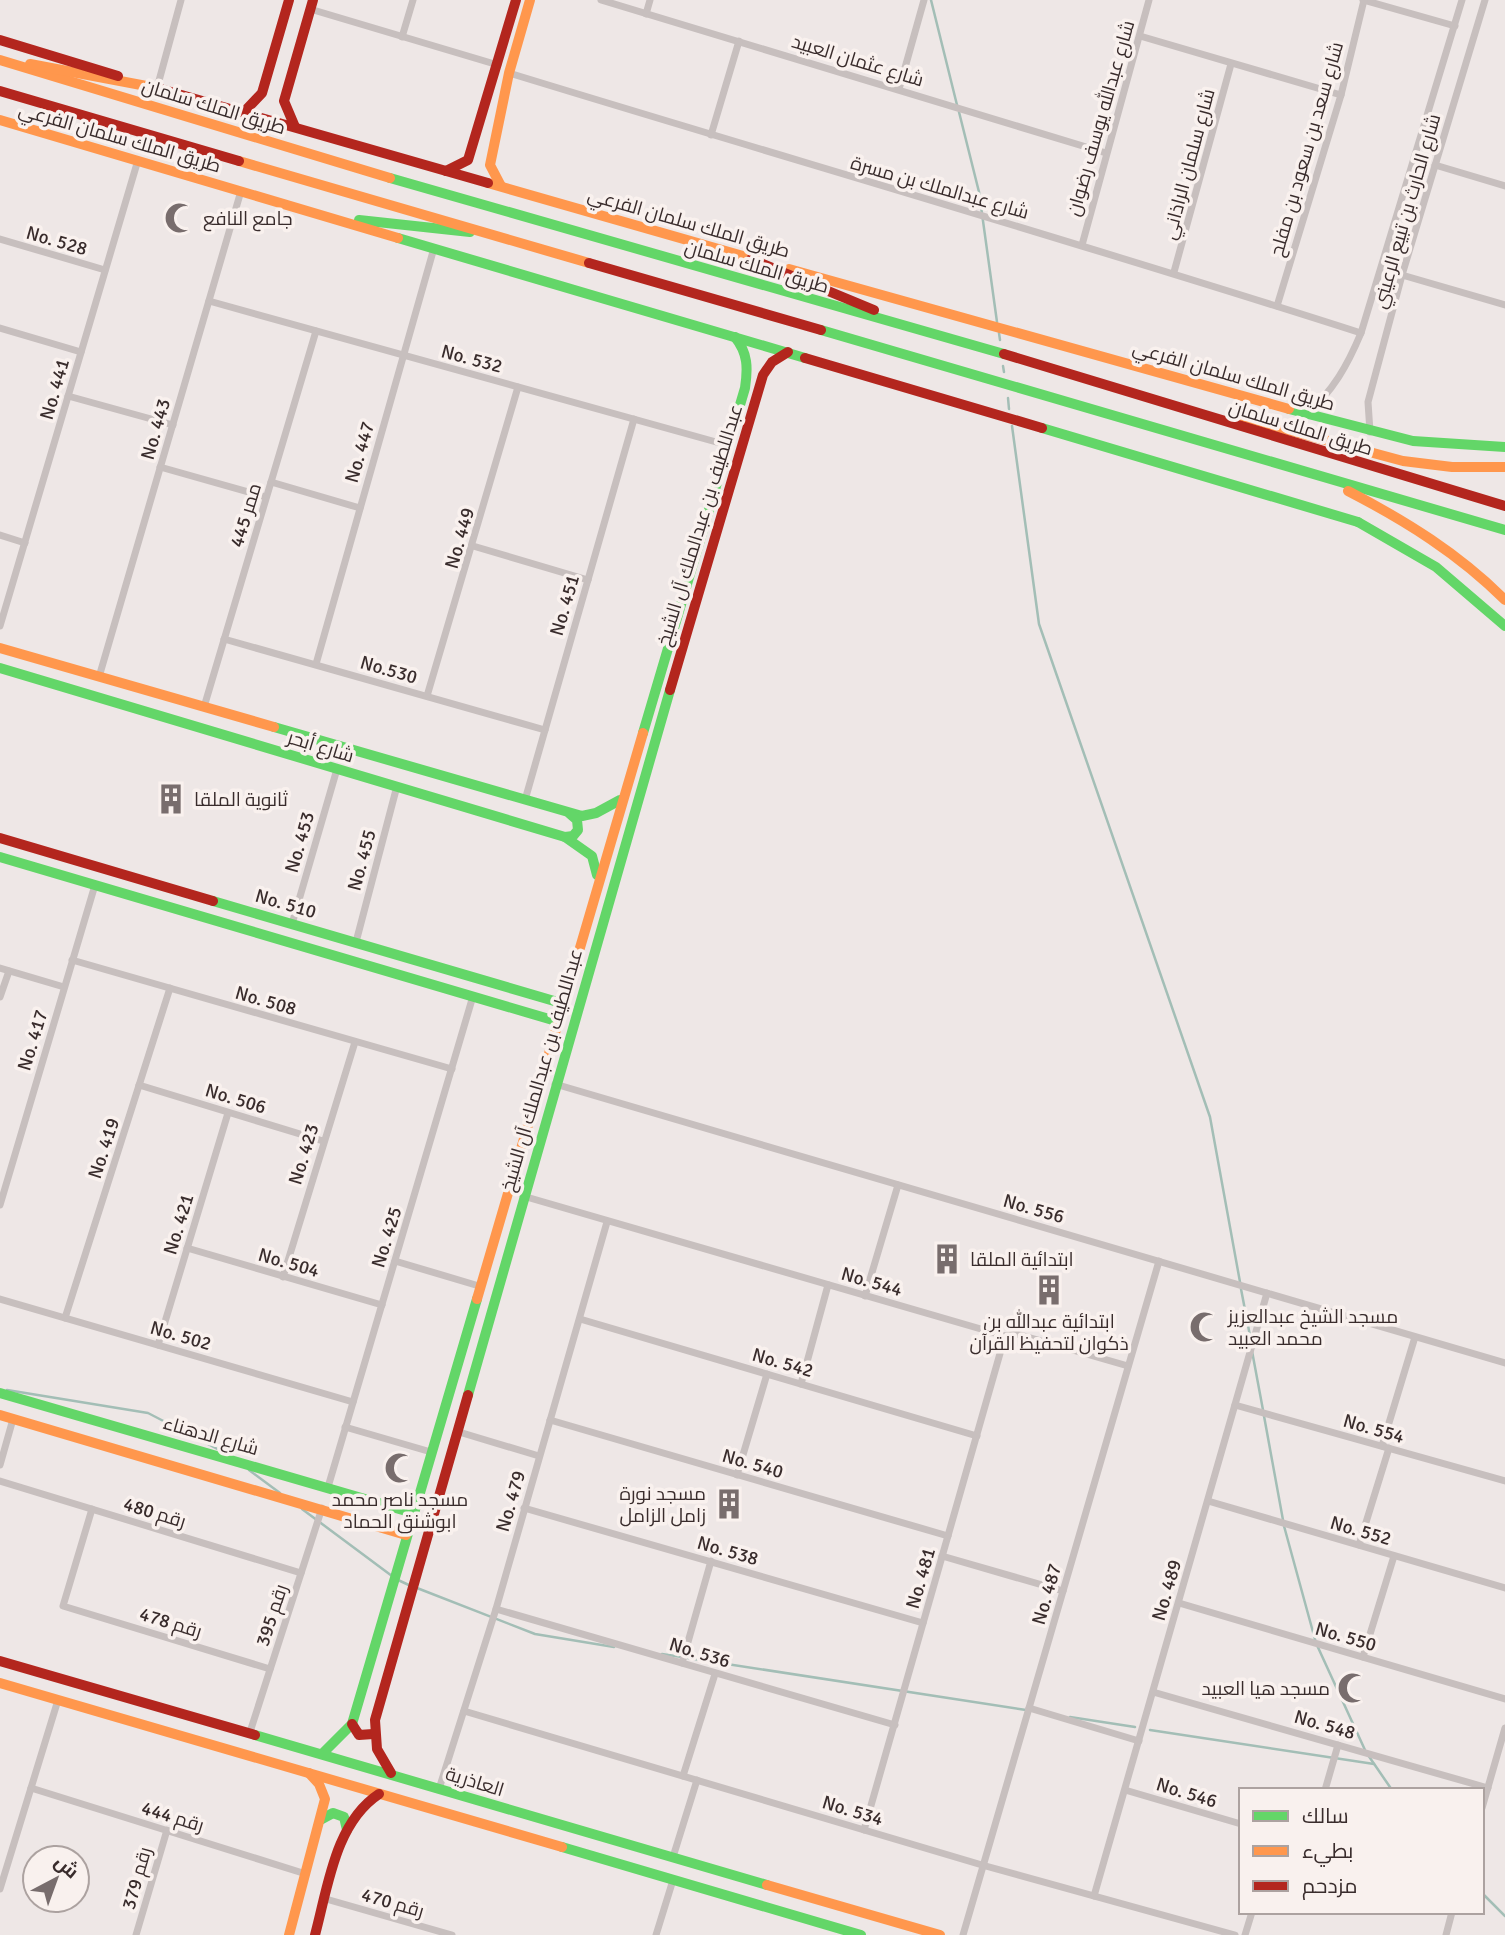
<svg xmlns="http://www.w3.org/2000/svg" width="1505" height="1935" viewBox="0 0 1505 1935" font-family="Signika,Cairo,sans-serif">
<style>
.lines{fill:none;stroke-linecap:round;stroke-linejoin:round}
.stream{stroke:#a3beb6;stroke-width:2.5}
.street{stroke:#c7bfbe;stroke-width:7}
.fast{stroke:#63d668;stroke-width:10}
.slow{stroke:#ff974d;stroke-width:10}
.jam{stroke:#b3261e;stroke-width:10}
.labels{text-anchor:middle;stroke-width:7;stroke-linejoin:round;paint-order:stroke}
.street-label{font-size:19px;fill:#392c2c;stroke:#f9f1ee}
.poi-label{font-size:19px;fill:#392c2c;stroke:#f9f1ee;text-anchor:start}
</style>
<rect width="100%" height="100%" fill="#eee7e6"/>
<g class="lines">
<g class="stream">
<path d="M931,0L957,105"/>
<path d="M959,112L979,192L997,322"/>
<path d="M999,333L1000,340"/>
<path d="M1003,366L1004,372"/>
<path d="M1008,398L1009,409"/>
<path d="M1012,426L1039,624L1210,1117L1240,1282"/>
<path d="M1241,1289L1251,1341"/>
<path d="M1252,1351L1263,1410"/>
<path d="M7,1390L148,1413L229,1455"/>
<path d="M1264,1416L1283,1520"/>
<path d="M249,1470L280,1493"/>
<path d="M302,1509L392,1576"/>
<path d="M1284,1526L1316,1643L1365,1750"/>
<path d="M398,1580L411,1586"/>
<path d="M417,1588L535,1634L614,1647"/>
<path d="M662,1654L1026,1710"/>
<path d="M1070,1717L1135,1727"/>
<path d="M1150,1730L1374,1764"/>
<path d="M1368,1755L1392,1790"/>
<path d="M1482,1893L1505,1916"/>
</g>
<g class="street">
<path d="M601,0L1106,153"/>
<path d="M1363,0L1455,26"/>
<path d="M310,9L498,65"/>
<path d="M646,14L650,0"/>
<path d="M1140,36L1341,95"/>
<path d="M402,37L413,0"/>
<path d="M509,73C793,160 1078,242 1361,333"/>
<path d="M157,88L181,0"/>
<path d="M899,89L924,0"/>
<path d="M711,135L739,41"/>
<path d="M1435,165L1505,186"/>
<path d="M0,239L105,270"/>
<path d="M1082,245L1149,0"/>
<path d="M1174,272L1231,64"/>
<path d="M1402,275L1505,305"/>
<path d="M209,301L727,445"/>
<path d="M1277,306L1341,95L1364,0"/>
<path d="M0,328L81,352"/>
<path d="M68,396L173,425"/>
<path d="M1306,414C1333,392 1348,364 1361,333L1462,0"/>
<path d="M1370,432L1368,402L1402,275L1485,0"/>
<path d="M160,467L266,497"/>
<path d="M271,482L360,508"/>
<path d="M0,535L25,543"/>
<path d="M473,546L588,580"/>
<path d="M0,626L138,160"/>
<path d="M224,639L545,730"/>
<path d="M316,664L434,248"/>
<path d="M99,677L241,191"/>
<path d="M427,696L518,387"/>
<path d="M204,707L316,331"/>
<path d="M525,800L634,419"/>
<path d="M292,924L337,769"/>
<path d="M356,942L397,786"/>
<path d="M72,960L452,1069"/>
<path d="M0,968L64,987"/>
<path d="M0,997L9,971"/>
<path d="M555,1084L1505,1363"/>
<path d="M139,1085L323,1141"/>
<path d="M523,1196L1005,1336L1017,1334L1128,1366"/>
<path d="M0,1205L95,885"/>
<path d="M187,1248L382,1305"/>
<path d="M395,1261L479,1286"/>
<path d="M283,1277L355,1042"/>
<path d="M865,1296L898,1185"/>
<path d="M0,1299L353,1402"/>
<path d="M65,1318L170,988"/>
<path d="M580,1319L977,1436"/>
<path d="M158,1345L228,1113"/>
<path d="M801,1384L828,1285"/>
<path d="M1235,1405L1505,1481"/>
<path d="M550,1420L948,1536"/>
<path d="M345,1427L431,1452"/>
<path d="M459,1432L539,1456"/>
<path d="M1382,1446L1415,1337"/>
<path d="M0,1465L13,1419"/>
<path d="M737,1475L767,1374"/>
<path d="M0,1481L301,1573"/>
<path d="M328,1487L473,996"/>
<path d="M1208,1501L1505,1588"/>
<path d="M524,1508L923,1623"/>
<path d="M92,1509L63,1606L270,1669"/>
<path d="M1359,1545L1389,1448"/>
<path d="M942,1556L1063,1591"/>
<path d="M1179,1603L1505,1699"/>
<path d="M496,1609L895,1725"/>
<path d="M1363,1657L1394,1556"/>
<path d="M682,1663L711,1561"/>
<path d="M1153,1692L1488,1788"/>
<path d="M1029,1708L1139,1741"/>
<path d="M464,1711L982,1865L1235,1935"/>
<path d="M250,1732L322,1508"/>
<path d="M683,1776L715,1674"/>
<path d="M31,1788L306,1874"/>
<path d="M439,1789L496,1609L607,1222"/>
<path d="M1125,1790L1241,1824"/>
<path d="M1325,1790L1338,1745"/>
<path d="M1482,1808L1505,1728"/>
<path d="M864,1830L1005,1336"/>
<path d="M673,1857L697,1780"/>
<path d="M0,1889L58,1700"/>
<path d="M1094,1896L1267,1293"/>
<path d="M326,1899L452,1935"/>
<path d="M136,1935L167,1830"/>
<path d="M656,1935L673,1880"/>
<path d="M963,1935L1159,1261"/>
<path d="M1245,1935L1252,1912"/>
<path d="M1446,1935L1452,1912"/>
</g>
<g class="fast">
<path d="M390,178L1004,354"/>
<path d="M359,220L470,232"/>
<path d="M398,238L805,358"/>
<path d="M821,330L1505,530"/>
<path d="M1289,409L1413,441L1505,447"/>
<path d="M1042,428L1358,522"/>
<path d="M1358,522L1436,567L1505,626"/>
<path d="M0,668L565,837L592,856L597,875"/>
<path d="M274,727L582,816L596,813L620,800"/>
<path d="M643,733L745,388C748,368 748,353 735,337"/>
<path d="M565,837L573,836L578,830L577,820L570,814"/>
<path d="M0,857L556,1021"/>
<path d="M213,901L561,1003"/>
<path d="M0,1393L413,1513"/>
<path d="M468,1395L670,690"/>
<path d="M255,1735L767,1885"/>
<path d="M322,1754L352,1724L477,1299"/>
<path d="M320,1820L333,1813L344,1817L347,1830"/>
<path d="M562,1847L861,1935"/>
</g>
<g class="slow">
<path d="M0,60L390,178"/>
<path d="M30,64L157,88"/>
<path d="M0,120L398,238"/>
<path d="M239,161L589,263"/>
<path d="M488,183L757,260"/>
<path d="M501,186L490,165L509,73L530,0"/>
<path d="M789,269L1289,409"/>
<path d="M1243,418L1403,461L1452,467H1505"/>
<path d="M1348,491C1406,521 1459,554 1505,600"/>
<path d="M0,648L274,727"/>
<path d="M477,1299L643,733"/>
<path d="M0,1415L406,1535"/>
<path d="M0,1683L562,1847"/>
<path d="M767,1885L940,1935"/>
<path d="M289,1935L325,1799L319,1784L309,1773"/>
</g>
<g class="jam">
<path d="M0,40L118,76"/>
<path d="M150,86L488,183"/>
<path d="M0,91L239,161"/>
<path d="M244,112L262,93L289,0"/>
<path d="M295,127L284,101L313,0"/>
<path d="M446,171L468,160L516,0"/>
<path d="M751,259L874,310"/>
<path d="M589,263L821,330"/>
<path d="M1004,354L1505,506"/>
<path d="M805,358L1042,428"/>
<path d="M670,690L763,375L772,362L788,352"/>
<path d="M0,838L213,901"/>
<path d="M0,1661L255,1735"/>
<path d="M352,1724L359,1735L373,1734"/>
<path d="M391,1773L377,1749L375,1720L468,1395"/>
<path d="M315,1935C328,1887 335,1823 379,1794"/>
</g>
</g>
<defs>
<g id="mosque-bare" transform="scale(2.415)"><path d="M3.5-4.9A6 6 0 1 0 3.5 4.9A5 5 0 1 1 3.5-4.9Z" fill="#786d6d" stroke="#f9f1ee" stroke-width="2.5" paint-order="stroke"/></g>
<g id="building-bare" transform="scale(2.415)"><path d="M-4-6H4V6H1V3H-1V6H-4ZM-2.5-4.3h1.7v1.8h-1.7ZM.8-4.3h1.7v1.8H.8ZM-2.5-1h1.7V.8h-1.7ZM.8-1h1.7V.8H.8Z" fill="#786d6d" stroke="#f9f1ee" stroke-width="2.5" paint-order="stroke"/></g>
</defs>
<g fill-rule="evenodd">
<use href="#mosque-bare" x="180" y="218"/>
<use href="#building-bare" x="171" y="799"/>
<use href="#building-bare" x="947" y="1259"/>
<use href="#building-bare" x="1049" y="1290"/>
<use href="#mosque-bare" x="1205" y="1327"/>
<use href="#mosque-bare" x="400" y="1468"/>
<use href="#building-bare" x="729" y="1504"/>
<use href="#mosque-bare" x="1353" y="1688"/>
</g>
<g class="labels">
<g class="street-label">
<text transform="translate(858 60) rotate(17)" y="7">شارع عثمان العبيد</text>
<text transform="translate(214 106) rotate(17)" y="7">طريق الملك سلمان</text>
<text transform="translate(1100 118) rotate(-74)" y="7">شارع عبدالله يوسف رضوان</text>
<text transform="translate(120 137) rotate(16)" y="7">طريق الملك سلمان الفرعي</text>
<text transform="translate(1306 149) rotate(-74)" y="7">شارع سعد بن سعود بن مفلح</text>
<text transform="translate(1188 164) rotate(-75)" y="7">شارع سلمان الراذاني</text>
<text transform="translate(940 187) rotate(16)" y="7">شارع عبدالملك بن مسرة</text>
<text transform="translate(1406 211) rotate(-74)" y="7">شارع الحارث بن تبيع الرعيني</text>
<text transform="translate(689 222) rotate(16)" y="7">طريق الملك سلمان الفرعي</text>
<text transform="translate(57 240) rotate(16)" y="7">No. 528</text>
<text transform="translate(757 266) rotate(16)" y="7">طريق الملك سلمان</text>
<text transform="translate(472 358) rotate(15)" y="7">No. 532</text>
<text transform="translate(1234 375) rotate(16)" y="7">طريق الملك سلمان الفرعي</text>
<text transform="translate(54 389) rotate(-74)" y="7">No. 441</text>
<text transform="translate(1301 427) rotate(17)" y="7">طريق الملك سلمان</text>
<text transform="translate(155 429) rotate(-74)" y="7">No. 443</text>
<text transform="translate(359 452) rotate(-74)" y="7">No. 447</text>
<text transform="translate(245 515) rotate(-73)" y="7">ممر 445</text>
<text transform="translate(699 525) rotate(-73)" y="7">عبداللطيف بن عبدالملك آل الشيخ</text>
<text transform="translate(459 538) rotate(-74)" y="7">No. 449</text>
<text transform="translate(564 605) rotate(-74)" y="7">No. 451</text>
<text transform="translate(389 669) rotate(16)" y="7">No.530</text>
<text transform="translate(321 746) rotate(17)" y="7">شارع أبحر</text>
<text transform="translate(299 842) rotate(-74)" y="7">No. 453</text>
<text transform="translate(361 860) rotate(-75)" y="7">No. 455</text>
<text transform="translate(286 903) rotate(16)" y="7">No. 510</text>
<text transform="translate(266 1000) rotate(16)" y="7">No. 508</text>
<text transform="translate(32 1040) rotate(-73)" y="7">No. 417</text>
<text transform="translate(541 1070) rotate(-74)" y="7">عبداللطيف بن عبدالملك آل الشيخ</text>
<text transform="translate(236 1098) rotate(17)" y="7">No. 506</text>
<text transform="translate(103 1148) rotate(-72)" y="7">No. 419</text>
<text transform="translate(303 1154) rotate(-73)" y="7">No. 423</text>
<text transform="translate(1034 1208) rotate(16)" y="7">No. 556</text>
<text transform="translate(178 1224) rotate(-73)" y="7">No. 421</text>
<text transform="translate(386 1237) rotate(-73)" y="7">No. 425</text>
<text transform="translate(289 1262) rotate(16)" y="7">No. 504</text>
<text transform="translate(872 1281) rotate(16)" y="7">No. 544</text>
<text transform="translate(181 1335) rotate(16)" y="7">No. 502</text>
<text transform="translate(783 1362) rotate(16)" y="7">No. 542</text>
<text transform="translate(1374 1428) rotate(16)" y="7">No. 554</text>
<text transform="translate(211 1435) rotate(16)" y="7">شارع الدهناء</text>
<text transform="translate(753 1463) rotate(16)" y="7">No. 540</text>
<text transform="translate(510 1501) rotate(-74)" y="7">No. 479</text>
<text transform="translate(155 1512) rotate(17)" y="7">رقم 480</text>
<text transform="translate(1361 1530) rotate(16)" y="7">No. 552</text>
<text transform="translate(728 1550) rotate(16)" y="7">No. 538</text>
<text transform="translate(920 1578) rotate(-74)" y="7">No. 481</text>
<text transform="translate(1166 1590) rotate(-74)" y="7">No. 489</text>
<text transform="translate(1046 1594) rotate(-74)" y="7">No. 487</text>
<text transform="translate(271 1615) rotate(-72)" y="7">رقم 395</text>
<text transform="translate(171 1622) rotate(17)" y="7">رقم 478</text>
<text transform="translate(1346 1636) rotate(16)" y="7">No. 550</text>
<text transform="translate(700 1652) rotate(17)" y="7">No. 536</text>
<text transform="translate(1325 1724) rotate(16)" y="7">No. 548</text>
<text transform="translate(475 1781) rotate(17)" y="7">العاذرية</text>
<text transform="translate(1187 1792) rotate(17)" y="7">No. 546</text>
<text transform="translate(853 1810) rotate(17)" y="7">No. 534</text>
<text transform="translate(173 1816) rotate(17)" y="7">رقم 444</text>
<text transform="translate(136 1878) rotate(-74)" y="7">رقم 379</text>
<text transform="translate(393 1902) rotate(16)" y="7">رقم 470</text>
</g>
<g class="poi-label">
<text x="203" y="225">جامع النافع</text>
<text x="194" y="806">ثانوية الملقا</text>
<text x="970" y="1266">ابتدائية الملقا</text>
<text x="1228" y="1323">مسجد الشيخ عبدالعزيز<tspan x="1228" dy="22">محمد العبيد</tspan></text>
<text x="1049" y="1328" text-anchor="middle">ابتدائية عبدالله بن<tspan x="1049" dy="22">ذكوان لتحفيظ القرآن</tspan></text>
<text x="706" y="1500" text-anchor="end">مسجد نورة<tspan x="706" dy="22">زامل الزامل</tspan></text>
<text x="400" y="1506" text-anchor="middle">مسجد ناصر محمد<tspan x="400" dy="22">ابوشنق الحماد</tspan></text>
<text x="1330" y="1695" text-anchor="end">مسجد هيا العبيد</text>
</g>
</g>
<rect x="1239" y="1788" width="245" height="126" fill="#f9f1ee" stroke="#aca2a0" stroke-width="2"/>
<rect x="1253" y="1811" width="35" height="10" fill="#63d668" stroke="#aca2a0" stroke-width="2"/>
<text x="1302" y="1823" font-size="21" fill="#392c2c">سالك</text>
<rect x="1253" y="1846" width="35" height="10" fill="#ff974d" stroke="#aca2a0" stroke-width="2"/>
<text x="1302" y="1858" font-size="21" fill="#392c2c">بطيء</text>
<rect x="1253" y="1881" width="35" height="10" fill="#b3261e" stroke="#aca2a0" stroke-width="2"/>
<text x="1302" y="1893" font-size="21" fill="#392c2c">مزدحم</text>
<g transform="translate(56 1879) rotate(41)"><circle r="33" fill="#f9f1ee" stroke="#aca2a0" stroke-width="2"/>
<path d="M0-5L12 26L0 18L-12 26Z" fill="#786d6d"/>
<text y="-10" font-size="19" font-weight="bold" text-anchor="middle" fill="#392c2c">ش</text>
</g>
</svg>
